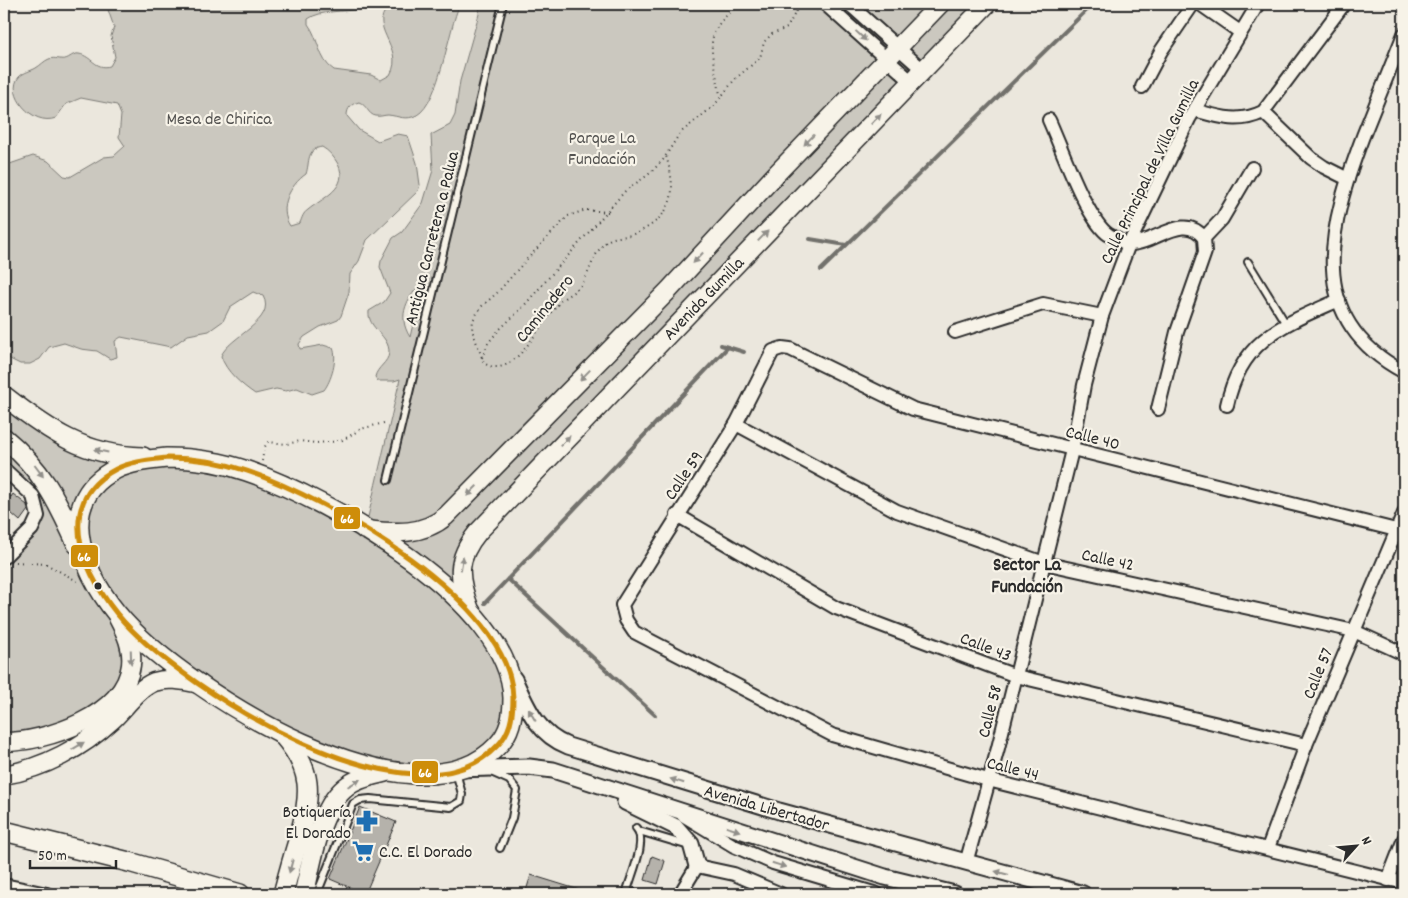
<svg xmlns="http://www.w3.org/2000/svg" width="1408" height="898" viewBox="0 0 1408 898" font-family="Dekko,sans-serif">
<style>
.green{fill:#cbc8bf;stroke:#7b7a75;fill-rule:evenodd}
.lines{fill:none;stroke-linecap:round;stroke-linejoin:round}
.stream{stroke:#72716c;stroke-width:4}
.building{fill:#b5b2ab;stroke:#2b2b2b}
.service-casing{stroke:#2b2b2b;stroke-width:10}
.minor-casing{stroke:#2b2b2b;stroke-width:16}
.tertiary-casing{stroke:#2b2b2b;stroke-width:19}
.secondary-casing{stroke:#2b2b2b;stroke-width:21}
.primary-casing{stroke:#2b2b2b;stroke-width:22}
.path{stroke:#2b2b2b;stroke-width:2;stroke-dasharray:1 4;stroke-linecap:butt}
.service{stroke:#f7f3e8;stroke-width:6}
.minor{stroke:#f7f3e8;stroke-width:12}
.tertiary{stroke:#f7f3e8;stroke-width:15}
.secondary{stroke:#f7f3e8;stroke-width:18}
.primary{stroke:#f7f3e8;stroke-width:19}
.bus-1-casing{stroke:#f7f3e8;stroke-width:9}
.bus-1{stroke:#ce8d09;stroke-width:5}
.oneway{fill:#918f8a}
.bus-dot{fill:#2b2b2b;stroke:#f7f3e8;stroke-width:2}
.labels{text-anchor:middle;stroke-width:4.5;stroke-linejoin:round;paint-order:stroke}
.park-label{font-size:18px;fill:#535250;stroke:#f7f3e8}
.street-label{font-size:18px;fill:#2b2b2b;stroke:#f7f3e8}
.poi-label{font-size:18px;fill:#2b2b2b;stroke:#f7f3e8;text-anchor:end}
.neighbourhood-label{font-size:19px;font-weight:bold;fill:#2b2b2b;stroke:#f7f3e8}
.line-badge{stroke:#f7f3e8;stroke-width:2}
.badge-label{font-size:14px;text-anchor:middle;font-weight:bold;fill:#fff}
</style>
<rect width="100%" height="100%" fill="#ebe7dd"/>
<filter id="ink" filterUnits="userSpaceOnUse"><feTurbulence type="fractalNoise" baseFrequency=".02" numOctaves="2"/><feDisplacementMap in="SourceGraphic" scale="10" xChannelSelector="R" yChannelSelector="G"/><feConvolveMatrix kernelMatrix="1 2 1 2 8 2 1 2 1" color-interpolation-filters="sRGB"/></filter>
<g filter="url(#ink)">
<g class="green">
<path d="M106,4H360L359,9C345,12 320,10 308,19V24C319,38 318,60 334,70L371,75L381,80L390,75C407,47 362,24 393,4H460C448,29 440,102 417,115C406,121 399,116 388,115C384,115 380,117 376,116C368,115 367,105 359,102C351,104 347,108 347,116L359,130L378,141L398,134L408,136L417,163L420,185L418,191L367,240L359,261L350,274L349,292L341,316L338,320L320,327L304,337L299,344L300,349L323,345L333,348C338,359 331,381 324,390L312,394L297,388L286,391L276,389L255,394C242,385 226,372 221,356C229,336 277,321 263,296L253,292L230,307L223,321L209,331L188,335L171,347L121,337L115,341L117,357L110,359L97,351L81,349L64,343L49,347L40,359L30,364H20L4,356V166L33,156L48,161L64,176L70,177L104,157L114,156L125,146L119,137L121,115L117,105L81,98L66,104L56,118C32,127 5,93 19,77C24,72 31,71 36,68C41,65 44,61 49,59C55,57 60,60 65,59C70,58 73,53 79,54C92,56 95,70 110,66L115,57L111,36L114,27ZM322,147C329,151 334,157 338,164C350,188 322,198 308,210C303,213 302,218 300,223L290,226C278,208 290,185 306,174C310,162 306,149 322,147Z"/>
<path d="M480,4H940L440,521L365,530L400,379L394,381H378L375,377C377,367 388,363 389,353C390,335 367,329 369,311L384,302L390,293L380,267L381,261L393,238L402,232L423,203L433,170L431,135L450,125L455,115L460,81L479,14ZM423,281L410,337C396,315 408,297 423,281Z"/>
<path d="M943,4H985L923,69L900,48Z"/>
<path d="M887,61L910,82L476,531L461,591L393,535L425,531Z"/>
<path d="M4,397L114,455L78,529L131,656L101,709L4,742V557L32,529L37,508L4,469Z"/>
<path d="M186,461L287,492L426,575L493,644L510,710L487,751L422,771L301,739L158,649L99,583L84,516L108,478Z"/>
</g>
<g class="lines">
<g class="stream">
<path d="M810,239L846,245"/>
<path d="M821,270L1093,4"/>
<path d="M721,345L744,352"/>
<path d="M508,579L655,715"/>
<path d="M485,603L728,347"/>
</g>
</g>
<g class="building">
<path d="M4,491L11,497L13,494L27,505L28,510L20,521L11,513L4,521Z"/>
<path d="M360,807L396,822L365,894L330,879Z"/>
<path d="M652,856L665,861L658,884L645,880Z"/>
<path d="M531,875L586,892L585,894H525Z"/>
</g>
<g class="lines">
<g class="service-casing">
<g id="service">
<path d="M1248,262L1286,324"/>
<path d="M388,480L503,4"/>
<path d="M491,772L509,780L517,790L512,818L500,848"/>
<path d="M636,828C648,840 631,875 627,891L638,894"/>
<path d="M639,831L689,846"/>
<path d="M317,894L353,804L360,800L370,799L451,807L461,801L462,794L456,772"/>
</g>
</g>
<g class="minor-casing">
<g id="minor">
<path d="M825,4L912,82"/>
<path d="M849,4L923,70"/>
<path d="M1200,4L1240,32"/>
<path d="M1404,34C1390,68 1377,102 1363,136C1330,224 1302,318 1404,372"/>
<path d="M1142,87L1161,51L1193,4"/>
<path d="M1194,110C1219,117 1238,124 1263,112L1344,4"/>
<path d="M1263,112L1311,158L1324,167L1348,179"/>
<path d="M1049,120C1061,146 1087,221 1109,235C1115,238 1124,244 1130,244C1155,244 1184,211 1204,238L1205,252L1177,332L1158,409"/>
<path d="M1204,238L1222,219L1252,168"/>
<path d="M955,332L1043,304L1102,316"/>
<path d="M1227,405C1241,339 1283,325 1339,300"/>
<path d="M736,424L897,511L1044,563L1354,631L1404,654"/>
<path d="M4,469L33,496L38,516L32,529L4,557"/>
<path d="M677,515L836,608L1016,676L1306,745"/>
<path d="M1404,532L913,409L790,349L782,348L773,351L736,424L622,605L626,620L634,632L832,735L988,780L1404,883"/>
<path d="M683,815L734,846L773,863L877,894"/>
<path d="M1268,848L1306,745L1404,513"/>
<path d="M966,863L998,748L1072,450L1084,385L1102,316L1129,244L1189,119L1258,4"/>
<path d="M1388,880L1404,839"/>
<path d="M4,885L47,894"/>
<path d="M680,894L697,866L734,874L781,894"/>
</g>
</g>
<g class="tertiary-casing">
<g id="tertiary">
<path d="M514,679C527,707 537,734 568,746L779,811L1083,894"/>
<path d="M458,769L529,767L553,770L885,877L955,894"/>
<path d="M625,802L676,827L691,844L697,866"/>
</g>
</g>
<g class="secondary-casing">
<g id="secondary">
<path d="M365,530C395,533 422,536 446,516L669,290L778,172L940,4"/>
<path d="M470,610C458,578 455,560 478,532L987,4"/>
<path d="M4,742C46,742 125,716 131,665C133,648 126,633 118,618"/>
<path d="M4,775C44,768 82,748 112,720C125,708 137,689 154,682C169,677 185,681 200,684"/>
</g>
</g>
<g class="primary-casing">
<g id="primary">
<path d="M4,396C48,430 84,456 143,457"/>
<path d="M4,438C42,469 57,500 77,544"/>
<path d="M167,458C194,458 221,462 247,471C329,499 511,601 513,698C513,717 510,733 497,746C413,835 186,690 124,622C87,581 48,504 116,469C132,461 150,460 167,458Z"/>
<path d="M282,734C314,771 311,793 299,838C293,857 288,875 283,894"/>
<path d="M4,831L129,862L240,894"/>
<path d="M304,894C312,862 319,805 349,785C359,778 372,775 385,772"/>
</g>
</g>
<g class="path">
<path d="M720,97C719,77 706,51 715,31C720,20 730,13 738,4"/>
<path d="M608,212L586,210L568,216L527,259L498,292L481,307L473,320L472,330L484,363C510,381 534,335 546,319C550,313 556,308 560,302C566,295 576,292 581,285C591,272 593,250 609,240C614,237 621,237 627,236C643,232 659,222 667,208C676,193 671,172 666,156"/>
<path d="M482,358L488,343L499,330L522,308L626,190L648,175L663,160L680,133L714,106L735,79L760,58L764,42L772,34L787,28L800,4"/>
<path d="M262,461L264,448L268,442L287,444L300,441L316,443L341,441L361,429L384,423"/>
<path d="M16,562L46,564L79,582"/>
</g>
<use href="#service" class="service"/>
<use href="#minor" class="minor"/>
<use href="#tertiary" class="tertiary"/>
<use href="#secondary" class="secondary"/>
<use href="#primary" class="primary"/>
<g class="bus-1-casing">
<path id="bus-1" d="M167,458C194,458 221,462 247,471C329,499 511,601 513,698C513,717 510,733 497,746C413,835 186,690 124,622C87,581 48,504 116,469C132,461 150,460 167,458Z"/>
</g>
<use href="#bus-1" class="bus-1"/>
</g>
<defs><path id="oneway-solid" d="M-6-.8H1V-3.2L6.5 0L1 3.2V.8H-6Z" transform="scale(1.25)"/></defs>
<g class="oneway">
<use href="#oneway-solid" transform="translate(861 36) rotate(43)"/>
<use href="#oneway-solid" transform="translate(876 119) rotate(-46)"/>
<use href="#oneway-solid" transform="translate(809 140) rotate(134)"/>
<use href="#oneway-solid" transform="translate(763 236) rotate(-46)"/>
<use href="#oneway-solid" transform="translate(698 258) rotate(133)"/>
<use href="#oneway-solid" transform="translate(585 375) rotate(134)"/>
<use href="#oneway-solid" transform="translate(565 441) rotate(-46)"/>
<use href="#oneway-solid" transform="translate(101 451) rotate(-168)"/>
<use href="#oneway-solid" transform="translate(39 471) rotate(53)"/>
<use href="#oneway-solid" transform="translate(472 491) rotate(135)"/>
<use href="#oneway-solid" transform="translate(462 563) rotate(-81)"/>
<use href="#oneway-solid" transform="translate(131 657) rotate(88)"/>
<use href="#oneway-solid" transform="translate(532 715) rotate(-120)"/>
<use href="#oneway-solid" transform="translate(78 746) rotate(-31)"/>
<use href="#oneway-solid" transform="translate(677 781) rotate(-163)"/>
<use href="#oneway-solid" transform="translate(354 783) rotate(-30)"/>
<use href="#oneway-solid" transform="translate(733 829) rotate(18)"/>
<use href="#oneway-solid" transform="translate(779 865) rotate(17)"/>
<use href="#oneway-solid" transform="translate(291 866) rotate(105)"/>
<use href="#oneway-solid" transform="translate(1002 873) rotate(-165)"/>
</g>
</g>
<defs>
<g id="pharmacy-bare" transform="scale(1.725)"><path d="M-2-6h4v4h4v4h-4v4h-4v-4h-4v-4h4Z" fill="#1f6fb2" stroke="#f7f3e8" stroke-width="2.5" paint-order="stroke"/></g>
<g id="supermarket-bare" transform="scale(1.725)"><path d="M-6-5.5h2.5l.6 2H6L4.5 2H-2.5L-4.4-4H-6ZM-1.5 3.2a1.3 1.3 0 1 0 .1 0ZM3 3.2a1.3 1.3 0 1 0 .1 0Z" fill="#1f6fb2" stroke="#f7f3e8" stroke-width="2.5" paint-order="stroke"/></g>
</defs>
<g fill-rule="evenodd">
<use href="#pharmacy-bare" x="367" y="821"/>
<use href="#supermarket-bare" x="363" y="851"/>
</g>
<circle class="bus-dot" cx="98" cy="586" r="4.5"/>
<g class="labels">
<g class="park-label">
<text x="219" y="124">Mesa de Chirica</text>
<text x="602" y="143">Parque La<tspan x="602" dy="21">Fundación</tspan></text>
</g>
<g class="street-label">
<text transform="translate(1149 171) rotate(-64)" y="6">Calle Principal de Villa Gumilla</text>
<text transform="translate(431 238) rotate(-76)" y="6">Antigua Carretera a Palua</text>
<text transform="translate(703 298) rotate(-46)" y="6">Avenida Gumilla</text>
<text transform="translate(544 308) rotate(-51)" y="6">Caminadero</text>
<text transform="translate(1093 437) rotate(14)" y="6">Calle 40</text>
<text transform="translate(683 475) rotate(-56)" y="6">Calle 59</text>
<text transform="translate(1108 559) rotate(12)" y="6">Calle 42</text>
<text transform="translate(986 646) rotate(21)" y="6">Calle 43</text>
<text transform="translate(1317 673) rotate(-68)" y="6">Calle 57</text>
<text transform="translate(989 711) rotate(-76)" y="6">Calle 58</text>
<text transform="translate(1013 768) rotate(14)" y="6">Calle 44</text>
<text transform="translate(767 807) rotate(16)" y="6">Avenida Libertador</text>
</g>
<g class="poi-label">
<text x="351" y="817">Botiquería<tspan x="351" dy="21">El Dorado</tspan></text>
<text x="379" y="857" text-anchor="start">C.C. El Dorado</text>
</g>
<g class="neighbourhood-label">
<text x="1027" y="570">Sector La<tspan x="1027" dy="22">Fundación</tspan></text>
</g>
</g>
<g class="line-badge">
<rect x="333" y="506" width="28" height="24" rx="5" fill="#ce8d09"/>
<rect x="70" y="544" width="29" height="24" rx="5" fill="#ce8d09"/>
<rect x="411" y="760" width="28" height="24" rx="5" fill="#ce8d09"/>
</g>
<g class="badge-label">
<text x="347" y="523">66</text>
<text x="84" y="561">66</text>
<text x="425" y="777">66</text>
</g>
<rect width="1408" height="898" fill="none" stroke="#f7f3e8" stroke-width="20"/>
<rect x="10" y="10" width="1388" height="878" fill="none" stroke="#2b2b2b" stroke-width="2" filter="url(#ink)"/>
<g transform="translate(1356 846) rotate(63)" stroke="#f7f3e8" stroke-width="4" paint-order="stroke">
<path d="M0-4L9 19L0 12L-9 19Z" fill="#2b2b2b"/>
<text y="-8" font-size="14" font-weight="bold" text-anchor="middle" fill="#2b2b2b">N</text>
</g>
<path d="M30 860v8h86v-8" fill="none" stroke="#2b2b2b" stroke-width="2.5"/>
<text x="38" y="860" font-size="15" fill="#2b2b2b" stroke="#f7f3e8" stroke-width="4" paint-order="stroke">50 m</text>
</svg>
